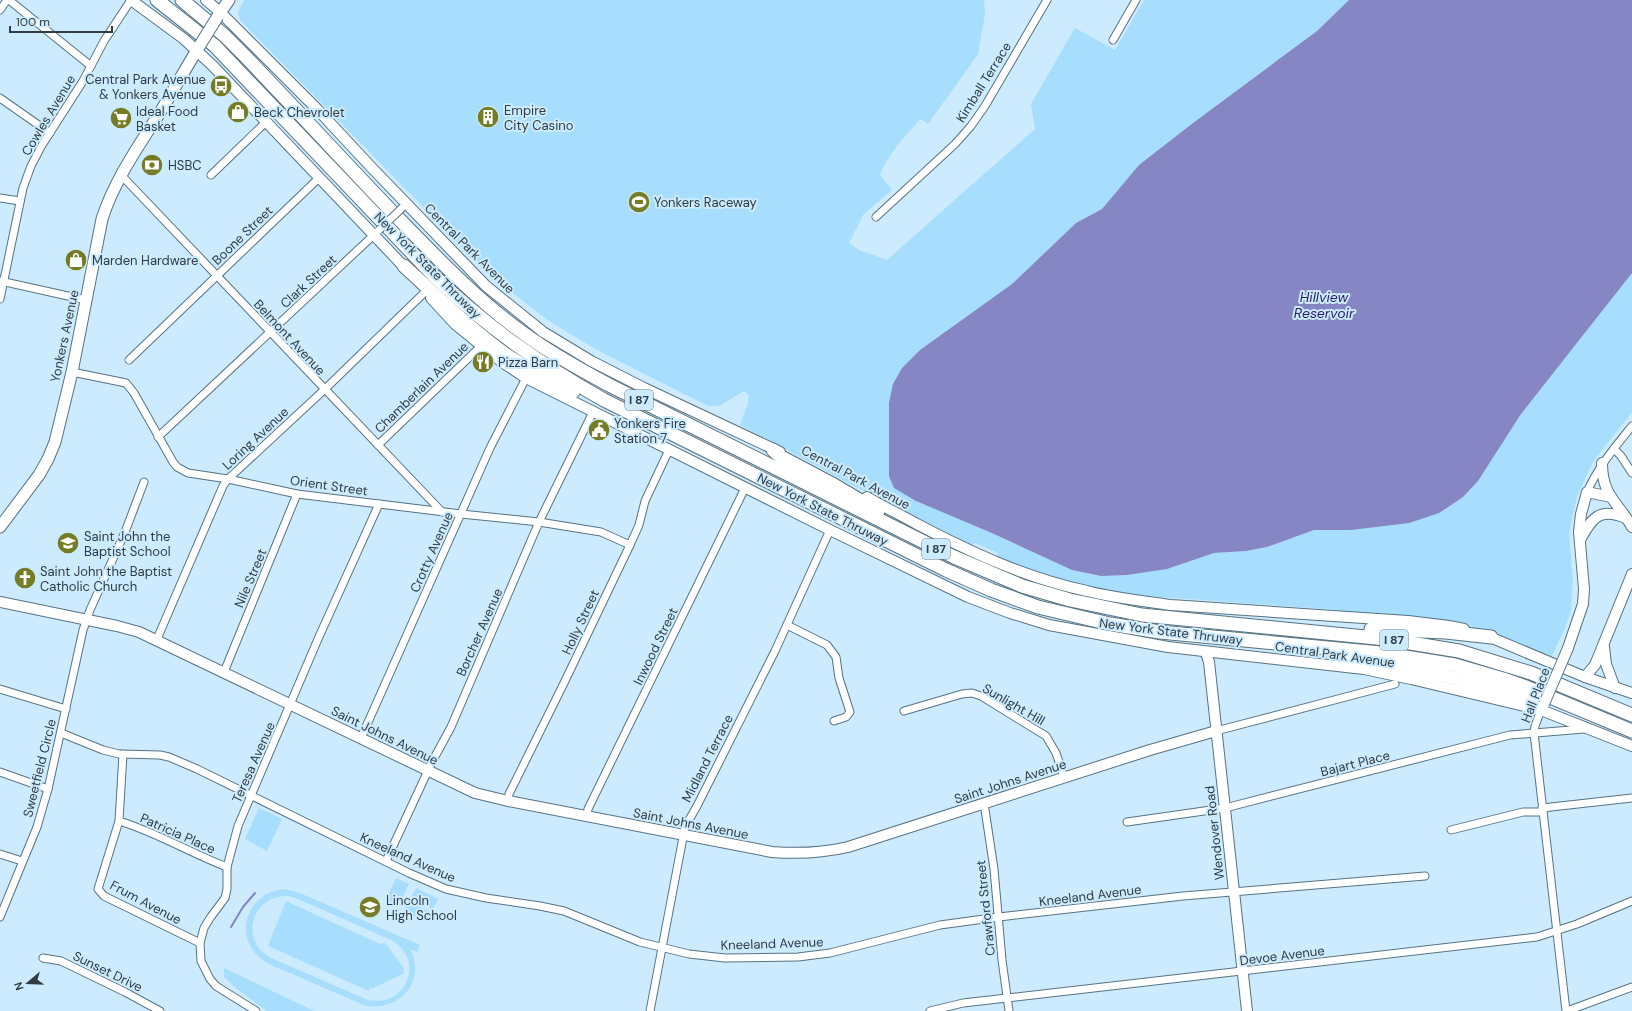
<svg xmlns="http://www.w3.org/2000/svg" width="1632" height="1011" viewBox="0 0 1632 1011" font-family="'DM Sans',sans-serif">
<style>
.green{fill:#a7ddfd;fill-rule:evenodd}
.water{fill:#8586c3}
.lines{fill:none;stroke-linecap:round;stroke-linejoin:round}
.stream{stroke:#8586c3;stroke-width:2}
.street-casing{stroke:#577283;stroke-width:9}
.secondary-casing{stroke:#577283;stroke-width:12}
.primary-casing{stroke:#577283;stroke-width:13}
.highway-casing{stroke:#577283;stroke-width:15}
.street{stroke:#fff;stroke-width:7}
.secondary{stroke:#fff;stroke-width:10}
.primary{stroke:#fff;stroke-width:11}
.highway{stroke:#fff;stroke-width:13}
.street-bridge-casing{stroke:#577283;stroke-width:9;stroke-linecap:butt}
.secondary-bridge-casing{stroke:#577283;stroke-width:12;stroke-linecap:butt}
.primary-bridge-casing{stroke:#577283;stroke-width:13;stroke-linecap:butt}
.street-bridge{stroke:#fff;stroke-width:7}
.secondary-bridge{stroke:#fff;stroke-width:10}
.primary-bridge{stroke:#fff;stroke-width:11}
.labels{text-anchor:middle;stroke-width:4;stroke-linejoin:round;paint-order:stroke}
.shield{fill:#ccebfe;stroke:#5e707b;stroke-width:1}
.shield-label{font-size:12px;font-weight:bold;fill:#2f3c43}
.poi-label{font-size:13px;fill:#2f3c43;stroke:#ccebfe;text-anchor:start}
.street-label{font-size:13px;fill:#2f3c43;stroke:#ccebfe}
.water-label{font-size:14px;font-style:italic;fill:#281d65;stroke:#ccebfe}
</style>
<rect width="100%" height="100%" fill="#ccebfe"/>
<g class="green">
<path d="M244,0H984L985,14L978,54L928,124L921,119C905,136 889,152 880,175L892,190L863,215L849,243L859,250L887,260L1035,129L1031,104L1075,28L1115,50L1144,0H1349L1317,31L1193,123L1139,165L1102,209L1076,223L1012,284L920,350L902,368L893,384L916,501L994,534L1072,570L1101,576L1127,575L1167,569L1214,553L1246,551L1267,547L1314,530H1351L1463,497L1478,481L1521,414L1632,273V412L1594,460L1577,496L1569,533L1573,582L1571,610L1564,630L1552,656L1460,626L1326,609L1133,595L1088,589L996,560L998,553L975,543L970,548L740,425L748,403V399L749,395L744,391L719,406H708L597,350L549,321L523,301L479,264L240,20L238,13Z"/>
<path d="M259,808L282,819L267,851L245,839Z"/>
<path d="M396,878L409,884L398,907L385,901Z"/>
<path d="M416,888L438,899L433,909L411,898Z"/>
<path d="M284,889L300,893L420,945L417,952L410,949C426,980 402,1011 366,1006L269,964C231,944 243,893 284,889ZM288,896L298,899L391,940C426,959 407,1008 368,1000L271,958C238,940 252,895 288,896Z"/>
<path d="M286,901L380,944L385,943L404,968L403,974L371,989L370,987L369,991L268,946Z"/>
<path d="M409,902L431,912L426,922L404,911Z"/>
<path d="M224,968L314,1011H267L237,989L224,977Z"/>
</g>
<path class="water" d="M1349,0H1632V273L1521,414L1478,481L1463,497L1439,513L1409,523L1351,530H1314L1267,547L1246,551L1214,553L1167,569L1127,575L1101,576L1072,570L994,534L916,501L894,488L889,476V403L893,384L902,368L920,350L1012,284L1076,223L1102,209L1139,165L1193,123L1317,31Z"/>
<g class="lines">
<path class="stream" d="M231,927L243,907L255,893"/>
<g class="street-casing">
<g id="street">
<path d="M9,0L91,66"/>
<path d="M0,10L7,0"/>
<path d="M1113,40L1136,0"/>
<path d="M0,98L50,133"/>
<path d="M211,175L266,122"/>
<path d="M122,176L442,512"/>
<path d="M0,198L20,201"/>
<path d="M876,217L955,144L971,126L985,106L1047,0"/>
<path d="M0,281L86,300"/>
<path d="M0,299L23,188L31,166L42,145L83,81L104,41L131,0"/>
<path d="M129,360L320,177"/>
<path d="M72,372L126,383L134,393L173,462L177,467L188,473L228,479L297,494L461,514L539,522L601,532L630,545"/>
<path d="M158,437L377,232"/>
<path d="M378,445L481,346"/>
<path d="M1614,449L1621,456L1632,473"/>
<path d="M1587,492C1598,467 1615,447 1632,426"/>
<path d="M787,625L827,645L836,657L839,678L850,712L846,717L834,721"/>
<path d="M157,639L223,486L228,479L324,390L425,292"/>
<path d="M224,672L297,494"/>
<path d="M0,689L66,709"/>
<path d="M1541,710L1535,726L1534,733L1566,1011"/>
<path d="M904,711L962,694L972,693L981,696L1046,736L1056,753L1064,777"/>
<path d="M1216,731L1395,684"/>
<path d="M61,733L103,750L119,754L160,755L169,757L197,769L409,873L446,889L486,898L540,906L564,911L640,942L689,954L725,958L798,957L830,953L940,925L999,917L1183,896L1425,876"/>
<path d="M361,738L490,448L526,378"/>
<path d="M123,754L119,821L98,889L104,896L110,899L200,943"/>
<path d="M0,772L48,789"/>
<path d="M508,801L509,794L564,683L630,545L639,525L645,501L669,450"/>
<path d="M984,803L994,869L1002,960L1009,1011"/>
<path d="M1542,808L1632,798"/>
<path d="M587,816L588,809L745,488"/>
<path d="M119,821C156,832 190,853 227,867"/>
<path d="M1127,822L1225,808L1510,735L1584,729"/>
<path d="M1451,830L1523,812H1543"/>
<path d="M0,854L22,861"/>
<path d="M386,861L432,762L451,727L539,522L593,412"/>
<path d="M0,917L37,827L48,789L83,630L90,610L125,532L144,482"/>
<path d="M43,958L61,961L125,992L160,1011"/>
<path d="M256,1011L216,986L210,979L201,961L200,943L204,928L210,918L225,898L227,889V867L238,826L318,639L379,504"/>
<path d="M650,1011L685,827L697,806L775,651L830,530"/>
<path d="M930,1011L963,1003L1007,998L1537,937L1577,924L1632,901"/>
<path d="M1567,1011L1632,987"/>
</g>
</g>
<g class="secondary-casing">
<g id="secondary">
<path d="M131,0L184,39L213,66L409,272"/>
<path d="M206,0L220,12L318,110L371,167L486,286L543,332L591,361L644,388L780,452"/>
<path d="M431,298L455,324L502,362L526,378L830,530L968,597L1010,613L1049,625L1168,647L1364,669L1411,679L1541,710L1632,746"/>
<path d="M1602,463C1602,496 1618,502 1632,527"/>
<path d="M867,497C882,506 899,514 915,523C970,552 1026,578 1087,591C1114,598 1142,601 1171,605L1408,621L1449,626L1464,629"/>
<path d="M1580,540C1592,518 1599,507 1626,518"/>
<path d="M0,602L117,626L139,632L475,793L508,801L772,852C798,854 822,853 848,847L1150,750L1216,731"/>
<path d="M1485,635L1585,677L1632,693"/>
<path d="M1604,647L1606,664L1615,688"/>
<path d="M1568,648L1583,604L1584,589L1579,532L1581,514L1587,492L1611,497"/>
<path d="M1206,653L1209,662L1247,1011"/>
<path d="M1585,677L1595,665L1632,574"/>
</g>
</g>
<g class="primary-casing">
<g id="primary">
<path d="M218,16L229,0"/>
<path d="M0,527L39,475L48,459L55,442L72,372L102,219C114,181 138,147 159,114C173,91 186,68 200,45"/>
</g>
</g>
<g class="highway-casing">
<g id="highway">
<path d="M157,0L215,46L435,277C488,328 540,364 604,400L946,570L991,590L1038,607L1110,624L1160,632L1381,653L1455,665L1503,679L1526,687L1632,731"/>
<path d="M182,0L225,36L242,53C295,108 346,164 398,218C438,259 477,300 523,333C550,353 579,369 609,385L954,557L1022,586L1070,600L1142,615L1386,639L1459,651L1531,673L1632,715"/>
<path d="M404,266C438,297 471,330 508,356C529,370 551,381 573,392"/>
<path d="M773,450L781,457L834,485L878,511"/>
<path d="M1371,629L1446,632L1491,637"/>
<path d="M1352,658C1402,667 1454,675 1503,692C1516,697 1530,700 1541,710"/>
</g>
</g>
<use href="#street" class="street"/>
<use href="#secondary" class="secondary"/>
<use href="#primary" class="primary"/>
<use href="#highway" class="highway"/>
<g class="street-bridge-casing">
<path id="street-bridge" d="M379,230L403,207"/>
</g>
<g class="secondary-bridge-casing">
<path id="secondary-bridge" d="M1544,704L1568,648"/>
</g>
<g class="primary-bridge-casing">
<path id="primary-bridge" d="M200,45L218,16"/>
</g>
<use href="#street-bridge" class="street-bridge"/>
<use href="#secondary-bridge" class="secondary-bridge"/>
<use href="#primary-bridge" class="primary-bridge"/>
</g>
<defs>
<g id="bus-disc" transform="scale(1.15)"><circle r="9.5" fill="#767b25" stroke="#ccebfe"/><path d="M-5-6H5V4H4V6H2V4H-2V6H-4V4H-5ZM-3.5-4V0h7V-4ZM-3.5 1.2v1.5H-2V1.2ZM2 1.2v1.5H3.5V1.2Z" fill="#fff"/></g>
<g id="shop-disc" transform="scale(1.15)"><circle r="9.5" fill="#767b25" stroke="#ccebfe"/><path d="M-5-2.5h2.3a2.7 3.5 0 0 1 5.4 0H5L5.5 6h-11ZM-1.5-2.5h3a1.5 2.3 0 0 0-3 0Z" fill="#fff"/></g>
<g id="building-disc" transform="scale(1.15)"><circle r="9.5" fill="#767b25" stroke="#ccebfe"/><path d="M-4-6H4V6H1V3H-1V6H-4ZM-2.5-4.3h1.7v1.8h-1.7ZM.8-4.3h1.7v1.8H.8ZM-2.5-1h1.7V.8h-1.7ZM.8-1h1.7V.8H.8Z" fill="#fff"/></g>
<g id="supermarket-disc" transform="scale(1.15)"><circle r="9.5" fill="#767b25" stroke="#ccebfe"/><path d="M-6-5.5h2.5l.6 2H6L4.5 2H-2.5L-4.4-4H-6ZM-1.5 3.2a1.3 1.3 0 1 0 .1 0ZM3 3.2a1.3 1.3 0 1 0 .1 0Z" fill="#fff"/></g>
<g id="bank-disc" transform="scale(1.15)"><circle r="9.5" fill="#767b25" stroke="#ccebfe"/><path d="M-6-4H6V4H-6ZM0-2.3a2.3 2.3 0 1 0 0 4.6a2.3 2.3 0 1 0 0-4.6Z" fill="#fff"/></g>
<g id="stadium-disc" transform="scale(1.15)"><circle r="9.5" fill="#767b25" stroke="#ccebfe"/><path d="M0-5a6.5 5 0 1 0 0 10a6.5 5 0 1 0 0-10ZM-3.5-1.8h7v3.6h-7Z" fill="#fff"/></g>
<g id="restaurant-disc" transform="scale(1.15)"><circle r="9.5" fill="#767b25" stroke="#ccebfe"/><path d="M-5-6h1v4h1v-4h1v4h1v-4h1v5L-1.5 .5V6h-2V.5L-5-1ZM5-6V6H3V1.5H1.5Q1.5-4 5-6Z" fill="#fff"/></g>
<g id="civic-disc" transform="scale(1.15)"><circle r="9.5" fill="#767b25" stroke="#ccebfe"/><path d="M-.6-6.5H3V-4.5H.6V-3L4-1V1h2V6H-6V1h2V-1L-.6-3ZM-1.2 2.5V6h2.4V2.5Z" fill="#fff"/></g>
<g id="school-disc" transform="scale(1.15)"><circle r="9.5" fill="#767b25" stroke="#ccebfe"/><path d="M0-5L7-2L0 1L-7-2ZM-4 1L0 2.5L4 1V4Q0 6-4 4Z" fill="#fff"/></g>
<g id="church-disc" transform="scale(1.15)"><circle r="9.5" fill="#767b25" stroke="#ccebfe"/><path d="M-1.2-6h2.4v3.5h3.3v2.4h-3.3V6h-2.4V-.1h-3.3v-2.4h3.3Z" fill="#fff"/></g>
</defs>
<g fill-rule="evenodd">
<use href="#bus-disc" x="221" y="86"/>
<use href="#shop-disc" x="238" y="112"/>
<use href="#building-disc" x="488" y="117"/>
<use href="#supermarket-disc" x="121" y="118"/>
<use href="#bank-disc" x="152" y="165"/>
<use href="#stadium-disc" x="639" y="202"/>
<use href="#shop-disc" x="76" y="260"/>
<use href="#restaurant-disc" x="483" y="362"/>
<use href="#civic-disc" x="599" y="430"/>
<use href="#school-disc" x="68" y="543"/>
<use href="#church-disc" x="25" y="578"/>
<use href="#school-disc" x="370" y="907"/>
</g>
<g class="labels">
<g class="shield">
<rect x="625" y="390" width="28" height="20" rx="3"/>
<rect x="922" y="539" width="28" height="20" rx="3"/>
<rect x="1380" y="630" width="28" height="20" rx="3"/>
</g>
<g class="shield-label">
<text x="639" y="404">I 87</text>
<text x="936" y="553">I 87</text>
<text x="1394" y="644">I 87</text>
</g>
<g class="poi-label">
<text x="206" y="84" text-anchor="end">Central Park Avenue<tspan x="206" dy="15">&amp; Yonkers Avenue</tspan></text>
<text x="504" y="115">Empire<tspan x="504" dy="15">City Casino</tspan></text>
<text x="136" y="116">Ideal Food<tspan x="136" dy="15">Basket</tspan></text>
<text x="254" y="117">Beck Chevrolet</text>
<text x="168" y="170">HSBC</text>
<text x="654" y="207">Yonkers Raceway</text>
<text x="92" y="265">Marden Hardware</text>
<text x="498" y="367">Pizza Barn</text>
<text x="614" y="428">Yonkers Fire<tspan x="614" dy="15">Station 7</tspan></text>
<text x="84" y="541">Saint John the<tspan x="84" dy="15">Baptist School</tspan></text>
<text x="40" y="576">Saint John the Baptist<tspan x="40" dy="15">Catholic Church</tspan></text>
<text x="386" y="905">Lincoln<tspan x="386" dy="15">High School</tspan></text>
</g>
<g class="street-label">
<text transform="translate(983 82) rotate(-58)" y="5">Kimball Terrace</text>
<text transform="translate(48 115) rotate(-59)" y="5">Cowles Avenue</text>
<text transform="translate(242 235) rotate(-44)" y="5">Boone Street</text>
<text transform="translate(470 248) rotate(45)" y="5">Central Park Avenue</text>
<text transform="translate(428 265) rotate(45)" y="5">New York State Thruway</text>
<text transform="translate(308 281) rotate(-43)" y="5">Clark Street</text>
<text transform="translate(64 336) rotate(-78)" y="5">Yonkers Avenue</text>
<text transform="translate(290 337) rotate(47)" y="5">Belmont Avenue</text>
<text transform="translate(421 387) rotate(-44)" y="5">Chamberlain Avenue</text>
<text transform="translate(255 438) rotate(-43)" y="5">Loring Avenue</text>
<text transform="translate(856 477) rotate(28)" y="5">Central Park Avenue</text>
<text transform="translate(329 485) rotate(8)" y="5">Orient Street</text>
<text transform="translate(823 509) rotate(27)" y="5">New York State Thruway</text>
<text transform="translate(431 552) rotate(-66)" y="5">Crotty Avenue</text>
<text transform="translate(250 578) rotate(-67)" y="5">Nile Street</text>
<text transform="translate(580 622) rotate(-65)" y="5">Holly Street</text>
<text transform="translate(1171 631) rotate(7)" y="5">New York State Thruway</text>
<text transform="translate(479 632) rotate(-66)" y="5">Borcher Avenue</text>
<text transform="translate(655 646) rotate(-64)" y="5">Inwood Street</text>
<text transform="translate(1335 654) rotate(8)" y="5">Central Park Avenue</text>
<text transform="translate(1535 695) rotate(-69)" y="5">Hall Place</text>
<text transform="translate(1014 704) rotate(30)" y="5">Sunlight Hill</text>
<text transform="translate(385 735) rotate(26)" y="5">Saint Johns Avenue</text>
<text transform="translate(707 758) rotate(-63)" y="5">Midland Terrace</text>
<text transform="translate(253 762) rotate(-66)" y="5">Teresa Avenue</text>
<text transform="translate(1355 763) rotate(-14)" y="5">Bajart Place</text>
<text transform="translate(39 768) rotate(-76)" y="5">Sweetfield Circle</text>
<text transform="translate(1010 781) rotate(-18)" y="5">Saint Johns Avenue</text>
<text transform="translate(691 823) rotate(11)" y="5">Saint Johns Avenue</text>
<text transform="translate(178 833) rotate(24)" y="5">Patricia Place</text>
<text transform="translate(1214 833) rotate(-96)" y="5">Wendover Road</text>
<text transform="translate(408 857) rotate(24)" y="5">Kneeland Avenue</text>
<text transform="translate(1090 895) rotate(-7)" y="5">Kneeland Avenue</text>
<text transform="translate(146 902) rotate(28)" y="5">Frum Avenue</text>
<text transform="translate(985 908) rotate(-96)" y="5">Crawford Street</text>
<text transform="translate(772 943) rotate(-2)" y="5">Kneeland Avenue</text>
<text transform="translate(1282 955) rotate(-7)" y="5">Devoe Avenue</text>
<text transform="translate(108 971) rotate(26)" y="5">Sunset Drive</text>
</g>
<g class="water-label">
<text x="1324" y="302">Hillview<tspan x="1324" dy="16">Reservoir</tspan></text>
</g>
</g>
<g transform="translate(28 983) rotate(251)" stroke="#ccebfe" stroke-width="3" paint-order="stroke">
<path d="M0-3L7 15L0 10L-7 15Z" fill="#2f3c43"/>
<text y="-6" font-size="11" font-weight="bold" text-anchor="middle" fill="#2f3c43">N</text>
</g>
<path d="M10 26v6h102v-6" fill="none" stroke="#2f3c43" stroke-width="2"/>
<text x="16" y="26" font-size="12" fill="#2f3c43" stroke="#ccebfe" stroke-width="3" paint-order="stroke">100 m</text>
</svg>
